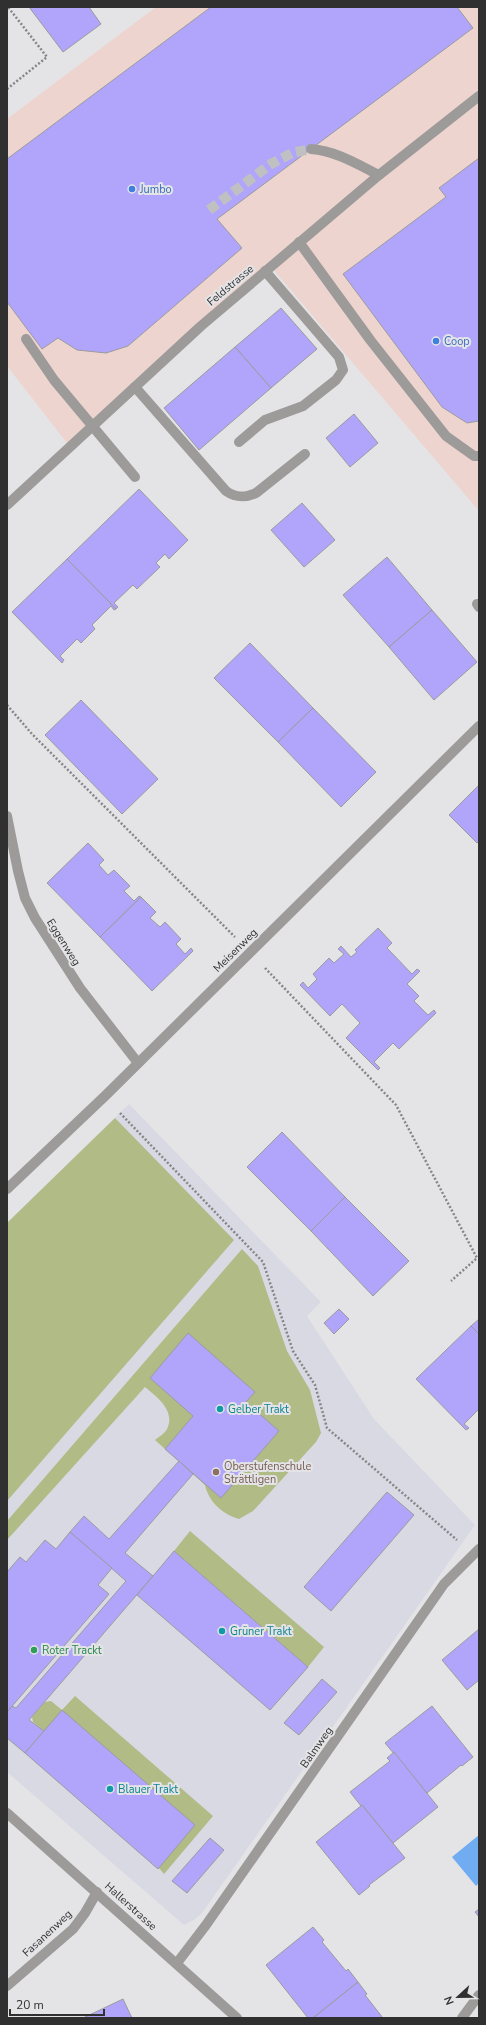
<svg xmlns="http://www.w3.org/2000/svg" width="486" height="2025" viewBox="0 0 486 2025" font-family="'Nunito Sans',sans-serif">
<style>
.commercial{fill:#eed4cf}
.built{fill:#d9d9e3}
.green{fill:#b1bb85}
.water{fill:#6facf2}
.building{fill:#b0a5fa;stroke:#9b9b9e}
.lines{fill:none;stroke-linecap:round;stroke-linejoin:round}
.minor-tunnel{stroke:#c0c0c3;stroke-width:10;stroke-dasharray:10 5;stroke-linecap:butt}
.path{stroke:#868688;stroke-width:2.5;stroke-dasharray:2 2;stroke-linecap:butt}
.minor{stroke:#9c9b99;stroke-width:10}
.shop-dot{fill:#3f7fe0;stroke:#e4e4e7;stroke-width:1.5}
.culture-dot{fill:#0f9aa8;stroke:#e4e4e7;stroke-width:1.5}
.education-dot{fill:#8d6e63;stroke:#e4e4e7;stroke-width:1.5}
.leisure-dot{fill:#2e9e5b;stroke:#e4e4e7;stroke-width:1.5}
.labels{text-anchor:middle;stroke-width:4;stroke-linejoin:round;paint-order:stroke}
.shop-label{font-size:11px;fill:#366cbe;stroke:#e4e4e7;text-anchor:start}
.street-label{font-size:11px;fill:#303031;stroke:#e4e4e7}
.culture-label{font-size:11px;fill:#0d838f;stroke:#e4e4e7;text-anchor:start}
.education-label{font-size:11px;fill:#785e54;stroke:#e4e4e7;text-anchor:start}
.leisure-label{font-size:11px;fill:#27864d;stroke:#e4e4e7;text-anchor:start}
</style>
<rect width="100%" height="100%" fill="#e4e4e7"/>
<path class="commercial" d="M156,7H479V511L271,267L70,447L7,366V119Z"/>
<path class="built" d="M129,1104L321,1302L307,1316L374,1419L475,1525L202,1913L194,1920L184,1925L7,1772V1223Z"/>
<g class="green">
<path d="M115,1118L234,1240L7,1501V1223Z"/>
<path d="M242,1249L258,1266L287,1351L310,1390L321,1433L316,1442L253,1511L239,1519C222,1514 209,1502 205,1485L155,1440C159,1437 165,1433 167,1429C176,1411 157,1397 145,1387L7,1540V1521Z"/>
<path d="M190,1531L324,1647L308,1667L174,1551Z"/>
<path d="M75,1696L213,1816L164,1874L44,1731L33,1722L32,1717L45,1702L51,1701L62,1710Z"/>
</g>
<path class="water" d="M479,1835V1883L476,1886L452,1857Z"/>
<g class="building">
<path d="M29,7H89L101,24L63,52Z"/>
<path d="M211,7H457L473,28L217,219L242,248L128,346L106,353L77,350L58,338L42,349L7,302V159Z"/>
<path d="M479,158V421L467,423L442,407L343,274L446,197L439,188Z"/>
<path d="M281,308L317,349L271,388L235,347Z"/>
<path d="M235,347L271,388L199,450L164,408Z"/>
<path d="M354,414L378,443L350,467L326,438Z"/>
<path d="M139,489L188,540L169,559L165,554L156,563L160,567L137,589L133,585L114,603L118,607L116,609L67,559Z"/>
<path d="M302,503L335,540L304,567L271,530Z"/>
<path d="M387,557L432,610L389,647L343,595Z"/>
<path d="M67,559L116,609L114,610L111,606L92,625L95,629L81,643L77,639L60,656L64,660L62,663L12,612Z"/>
<path d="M432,610L477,662L434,700L389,647Z"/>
<path d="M250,643L313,708L278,742L214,678Z"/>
<path d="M81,700L158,779L122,814L45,735Z"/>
<path d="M313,708L376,772L341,807L278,742Z"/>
<path d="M479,785V841L477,843L449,815Z"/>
<path d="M88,843L104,860L99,865L108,875L114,870L130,886L124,891L134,901L139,896L141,897L100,937L47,883Z"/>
<path d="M141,897L156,912L150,918L160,927L165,922L181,939L176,944L185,954L191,948L193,951L152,991L100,937Z"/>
<path d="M378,928L392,943L387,948L412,974L417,969L420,971L407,984L419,996L414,1001L428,1015L434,1010L436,1013L399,1049L393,1043L374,1062L380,1068L378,1070L346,1038L360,1023L342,1004L330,1016L300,985L303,982L308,988L317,979L313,974L329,958L334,963L344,954L338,949L341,946L351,957L357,952L355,950Z"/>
<path d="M282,1132L345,1197L311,1231L247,1167Z"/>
<path d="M345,1197L409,1261L373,1296L311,1231Z"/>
<path d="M339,1309L349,1319L334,1334L324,1323Z"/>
<path d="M479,1319V1334L471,1326Z"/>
<path d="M471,1326L479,1334V1409L464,1424L469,1428L466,1430L416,1379Z"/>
<path d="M188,1333L255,1392L246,1402L279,1431L221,1498L165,1449L193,1416L150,1378Z"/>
<path d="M179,1461L193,1474L125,1553L153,1576L29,1720L44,1731L25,1753L7,1738V1712L12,1706L16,1708L126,1581L70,1532L84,1516L109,1539Z"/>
<path d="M387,1492L414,1515L331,1611L304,1587Z"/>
<path d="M70,1532L112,1568L98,1585L109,1594L7,1712V1572L20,1557L26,1562L45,1540L56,1549Z"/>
<path d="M174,1551L308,1667L270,1710L137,1595Z"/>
<path d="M479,1629V1680L467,1690L442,1660Z"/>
<path d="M322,1679L337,1692L299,1735L284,1723Z"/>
<path d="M432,1706L473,1757L462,1766L461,1765L427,1793L385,1743Z"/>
<path d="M62,1710L195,1825L158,1869L25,1753Z"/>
<path d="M394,1752L438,1807L393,1843L362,1805L361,1806L350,1792L390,1761L387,1758Z"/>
<path d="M362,1805L405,1858L369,1885L370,1886L359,1895L316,1842Z"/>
<path d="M210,1838L224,1850L187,1893L172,1881Z"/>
<path d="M479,1909V1917L475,1912Z"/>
<path d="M313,1927L324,1940L322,1942L346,1971L348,1969L358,1982L313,2018H308L266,1965Z"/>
<path d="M358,1982L367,1994L365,1995L383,2018H313Z"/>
<path d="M123,1999L132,2018H83Z"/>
</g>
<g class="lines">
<path class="minor-tunnel" d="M209,210L271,164L292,153L311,149"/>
<g class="path">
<path d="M7,89L47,57L8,7"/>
<path d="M7,705L32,734L235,937"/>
<path d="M265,968L396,1105L477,1258L451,1281"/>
<path d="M120,1113L263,1262L293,1351L315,1385L327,1428L457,1540"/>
</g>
<g class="minor">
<path d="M311,149C336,151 357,164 379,175"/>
<path d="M299,242L371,341L446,436L474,456H479"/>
<path d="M26,339L54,380L135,477"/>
<path d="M135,387L226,491C236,498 245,498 256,493L305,454"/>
<path d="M239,442L265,420L303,406L336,380L343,370L339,357L265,271"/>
<path d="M7,505L201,326L379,175L479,96"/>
<path d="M477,604L479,607"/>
<path d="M7,816L18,871L25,898L35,918L80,988L138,1063"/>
<path d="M7,1189L105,1096L479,726"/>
<path d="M7,1813L237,2018"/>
<path d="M177,1963L206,1925L444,1584L479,1549"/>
<path d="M7,1986L73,1929L85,1913L97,1892"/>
<path d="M462,2018L479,1995"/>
</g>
</g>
<g class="shop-dot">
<circle cx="132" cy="189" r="4"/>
<circle cx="436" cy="341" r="4"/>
</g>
<g class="culture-dot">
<circle cx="220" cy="1409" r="4"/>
<circle cx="222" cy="1631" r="4"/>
<circle cx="110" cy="1789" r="4"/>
</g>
<circle class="education-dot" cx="216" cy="1472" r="4"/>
<circle class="leisure-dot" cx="34" cy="1650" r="4"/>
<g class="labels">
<g class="shop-label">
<text x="140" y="193">Jumbo</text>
<text x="444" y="345">Coop</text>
</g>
<g class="street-label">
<text transform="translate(230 285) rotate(-40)" y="4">Feldstrasse</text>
<text transform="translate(64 942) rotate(58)" y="4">Eggenweg</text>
<text transform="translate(235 950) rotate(-45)" y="4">Meisenweg</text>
<text transform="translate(316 1747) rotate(-55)" y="4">Balmweg</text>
<text transform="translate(131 1906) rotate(42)" y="4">Hallerstrasse</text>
<text transform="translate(47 1933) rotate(-43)" y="4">Fasanenweg</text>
</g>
<g class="culture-label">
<text x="228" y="1413">Gelber Trakt</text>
<text x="230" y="1635">Grüner Trakt</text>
<text x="118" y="1793">Blauer Trakt</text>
</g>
<g class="education-label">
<text x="224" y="1470">Oberstufenschule<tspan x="224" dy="13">Strättligen</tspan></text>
</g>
<g class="leisure-label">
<text x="42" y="1654">Roter Trackt</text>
</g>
</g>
<rect width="486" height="2025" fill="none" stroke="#303031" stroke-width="16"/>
<g transform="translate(458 1997) rotate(248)" stroke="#e4e4e7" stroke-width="3" paint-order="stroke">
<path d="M0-3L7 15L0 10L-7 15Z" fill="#303031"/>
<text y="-6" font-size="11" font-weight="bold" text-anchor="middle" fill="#303031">N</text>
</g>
<path d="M10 2009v6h94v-6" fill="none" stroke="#303031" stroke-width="2"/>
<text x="16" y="2009" font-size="12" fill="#303031" stroke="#e4e4e7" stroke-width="3" paint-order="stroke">20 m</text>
</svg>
